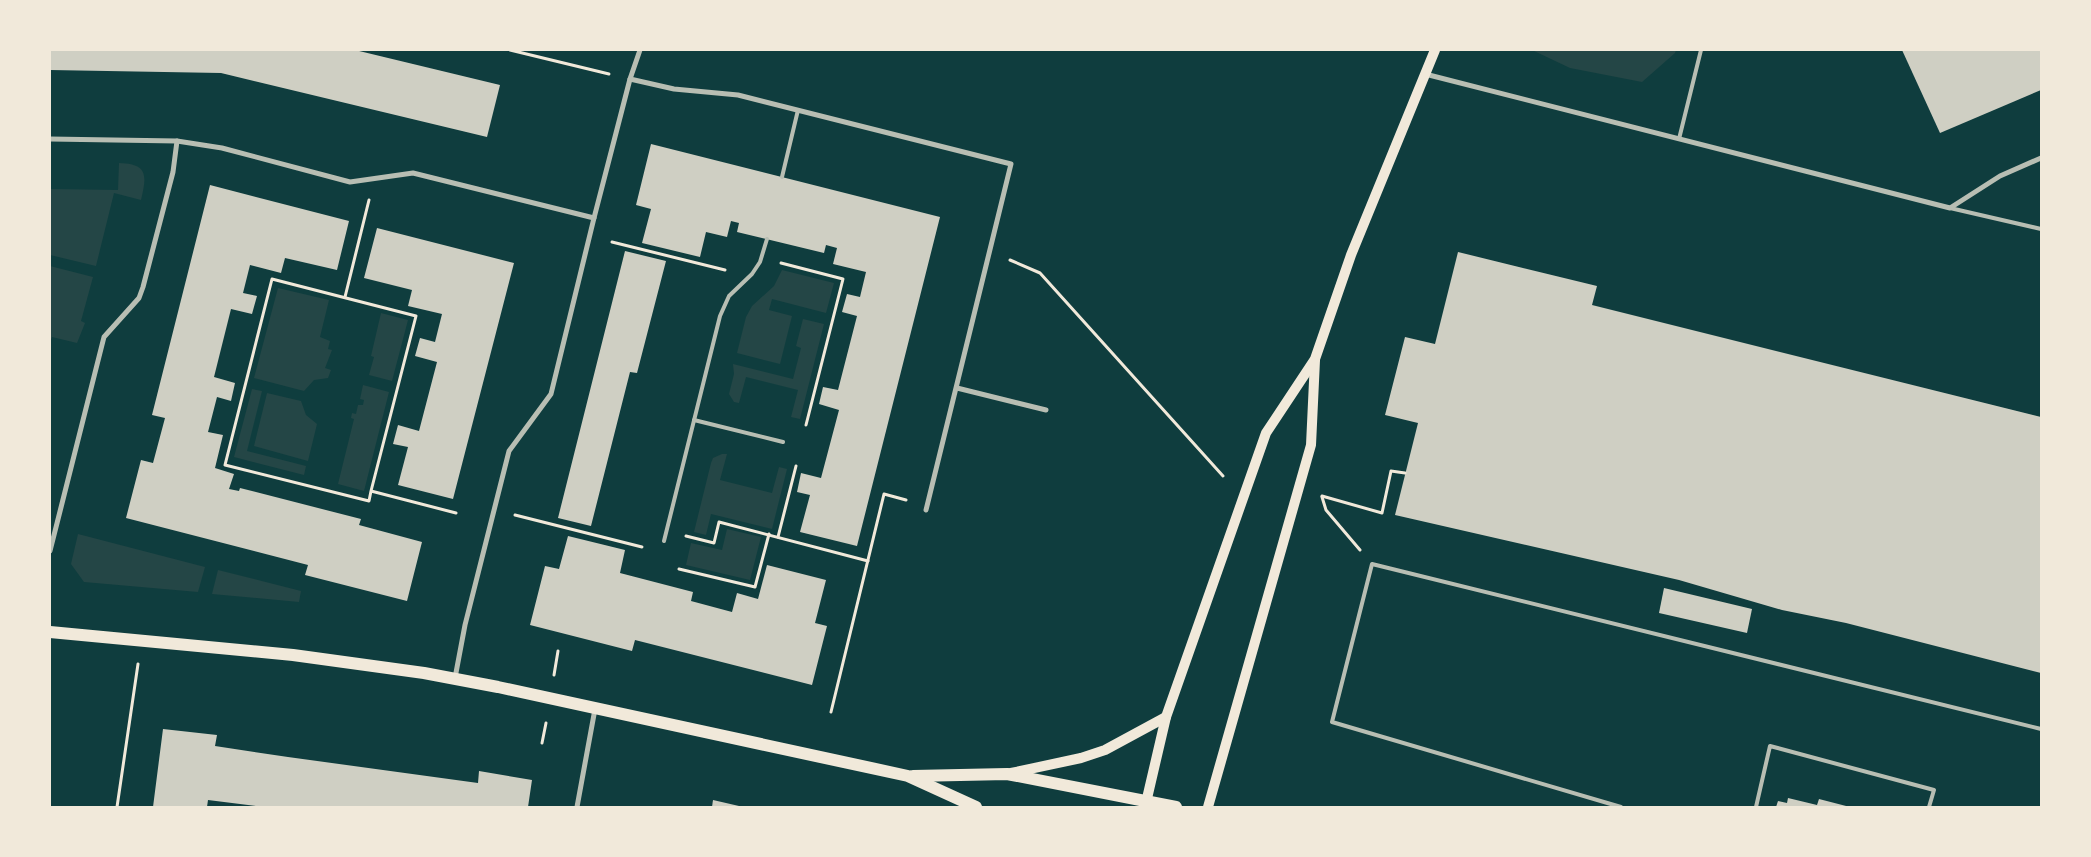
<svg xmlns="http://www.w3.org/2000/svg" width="2091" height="857" viewBox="0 0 2091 857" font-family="'Asap Condensed',sans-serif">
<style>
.green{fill:#244646}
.building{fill:#cfcfc3}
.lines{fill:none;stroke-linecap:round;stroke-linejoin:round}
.path{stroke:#f1e9da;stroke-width:3}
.service{stroke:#b8beb3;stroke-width:4}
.minor{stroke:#b8beb3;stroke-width:5}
.secondary{stroke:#f1e9da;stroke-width:10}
.primary{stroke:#f1e9da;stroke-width:12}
</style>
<rect width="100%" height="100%" fill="#0f3d3e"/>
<g class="green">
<path d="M1532,50H1676L1675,53L1642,82L1570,68Z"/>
<path d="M119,163C148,164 147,175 141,200L114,193L96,266L50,255V189L118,190Z"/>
<path d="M50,266L93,277L81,321L85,323L77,343L52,337L50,342Z"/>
<path d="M782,270L834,283L826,313L772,299L769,310L792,316L780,364L737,353L746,317L752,306L774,286Z"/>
<path d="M278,288L329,300L320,337L330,341L328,349L332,350L325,368L331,370L328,378L314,380L304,391L254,378Z"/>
<path d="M381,313L408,320L392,381L369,375L374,357L371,356Z"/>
<path d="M803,319L824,324L800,419L791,417L798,390L746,377L739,403L734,402L729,394L734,374L733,364L793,379L801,348L796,346Z"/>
<path d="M363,385L389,392L364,491L338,484L354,419L351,418L352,413L356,414L358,405H363L364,400L360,399Z"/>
<path d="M252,389L262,391L247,451L306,466L304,475L234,457Z"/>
<path d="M267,393L301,401L306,415L317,424L308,461L254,446Z"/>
<path d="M722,454H727L720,480L772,493L779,467L787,469L772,529L711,514L706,535L694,532L711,463L713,458Z"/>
<path d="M727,529L761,537L750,580L686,565L691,543L722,550Z"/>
<path d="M78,534L205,567L198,592L84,582L71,564Z"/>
<path d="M218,570L301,591L299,602L212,594Z"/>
</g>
<g class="building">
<path d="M50,50H355L500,85L487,137L221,73L50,70Z"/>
<path d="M1902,50H2041V90L1940,133Z"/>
<path d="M651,144L940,217L857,546L800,532L810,495L797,492L801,473L821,478L839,410L819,404L823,387L838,390L857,316L842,312L847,294L860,297L866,272L833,264L837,248L826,245L824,253L737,232L739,223L731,221L727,237L706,232L700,257L642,243L651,209L636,205Z"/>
<path d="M210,185L349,221L337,270L285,258L281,273L250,265L243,293L257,296L252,314L231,309L214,377L235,383L231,401L217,397L208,432L223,435L215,468L234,474L229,489L239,491L240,488L361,519L359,525L422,542L407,601L305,575L308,565L126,518L141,460L153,463L165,418L152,415Z"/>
<path d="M377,228L514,263L453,499L398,485L408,447L393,444L398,425L419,431L437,362L415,356L420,338L435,342L442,314L408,306L412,290L364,278Z"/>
<path d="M625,251L666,261L637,373L630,372L591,526L558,518Z"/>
<path d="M1458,252L1597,286L1592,305L2041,417V673L1846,623L1782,610L1679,580L1395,515L1418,423L1385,415L1405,337L1435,344Z"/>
<path d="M568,536L625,550L620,573L693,592L691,601L732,612L737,593L758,599L767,565L826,580L815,623L827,626L812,685L635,640L632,651L530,625L545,566L559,569Z"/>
<path d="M1664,588L1752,609L1747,633L1659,613Z"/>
<path d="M163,729L217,735L215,746L288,757L478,783L479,771L532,780L528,807H263L208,800L207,807H153Z"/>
<path d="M1788,798L1817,805L1819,799L1850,807H1776L1778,801L1787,803Z"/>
<path d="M713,800L739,806V807H712Z"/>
</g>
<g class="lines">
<g class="path">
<path d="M510,50L609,74"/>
<path d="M612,242L725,270"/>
<path d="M1010,260L1040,273L1223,476"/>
<path d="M781,263L843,279L806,425"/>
<path d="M345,297L369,200"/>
<path d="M371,491L416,316L272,279L225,465L369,501L371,491L456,513"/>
<path d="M1322,496L1382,513L1391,471L1405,473"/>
<path d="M1322,497L1326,510L1360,550"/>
<path d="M515,515L642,547"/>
<path d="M686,536L714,543L719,522L868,561"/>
<path d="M778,537L796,466"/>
<path d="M679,569L755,587L769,534"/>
<path d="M554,675L558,651"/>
<path d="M831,712L884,494L906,500"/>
<path d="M542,743L546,723"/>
<path d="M117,807L138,664"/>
</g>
<g class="service">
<path d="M1679,139L1701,50"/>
<path d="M782,177L798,110"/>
<path d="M1950,208L2041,229"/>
<path d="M694,420L783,442"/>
<path d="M664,541L720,316L729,296L752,274L760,262L767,239"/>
<path d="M1621,807L1332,722L1372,564L2041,729"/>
<path d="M1756,807L1770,746L1934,790L1929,807"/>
</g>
<g class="minor">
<path d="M1425,74L1950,208L2000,176L2041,158"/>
<path d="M630,79L674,89L738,95L1011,164L926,510"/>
<path d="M50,139L177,141L222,148L350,182L413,173L594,218"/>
<path d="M957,388L1046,410"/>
<path d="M50,551L104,337L139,298L143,287L173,172L177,141"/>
<path d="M455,678L465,625L509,451L551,394L594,218L630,79L640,50"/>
<path d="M577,807L595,709"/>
</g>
<g class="secondary">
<path d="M1011,773L1081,758L1105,750L1166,717"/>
<path d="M1145,807L1166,717L1266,433L1315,359L1351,255L1435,50"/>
<path d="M1208,807L1311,445L1315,360"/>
</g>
<g class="primary">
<path d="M50,632L293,655L424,673L498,687L908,776L976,807"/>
<path d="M913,776L1007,774L1176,807"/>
</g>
</g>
<rect width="2091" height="857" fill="none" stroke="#f1e9da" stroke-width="102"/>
</svg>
